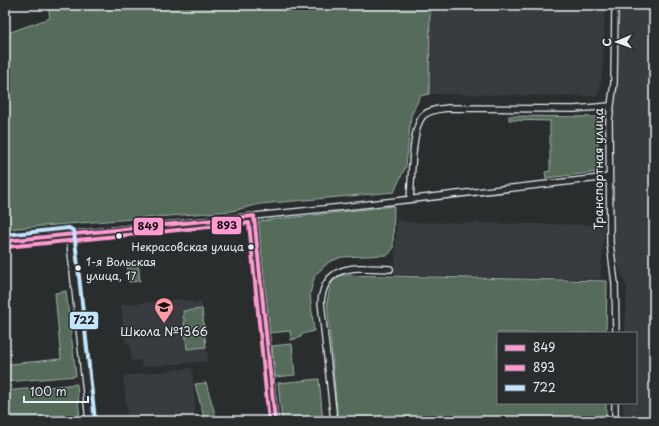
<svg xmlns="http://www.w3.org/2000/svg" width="659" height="426" viewBox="0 0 659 426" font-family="'Playpen Sans',sans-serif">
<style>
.built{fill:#383b41}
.green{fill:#546c5a;stroke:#9eaea9}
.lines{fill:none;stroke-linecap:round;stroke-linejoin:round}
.minor-casing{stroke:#e8f1f8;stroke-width:8}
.minor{stroke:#2a2d2e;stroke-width:5.5}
.bus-1-casing{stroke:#2a2d2e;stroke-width:7}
.bus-2-casing{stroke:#2a2d2e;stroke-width:7}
.bus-3-casing{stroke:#2a2d2e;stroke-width:7}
.bus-1{stroke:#ff9ad2;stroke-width:4}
.bus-2{stroke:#ff9ad2;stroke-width:4}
.bus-3{stroke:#c2e6ff;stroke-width:4}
.bus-dot{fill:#e8f1f8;stroke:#2a2d2e;stroke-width:1.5}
.labels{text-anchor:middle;stroke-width:3;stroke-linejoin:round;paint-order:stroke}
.bus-label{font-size:11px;fill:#e8f1f8;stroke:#2a2d2e;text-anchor:end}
.street-label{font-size:12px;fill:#e8f1f8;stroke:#2a2d2e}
.poi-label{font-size:12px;fill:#e8f1f8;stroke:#2a2d2e}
.line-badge{stroke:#2a2d2e;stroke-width:1.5}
.pale-badge-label{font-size:11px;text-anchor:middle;font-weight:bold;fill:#111}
</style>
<rect width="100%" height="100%" fill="#2a2d2e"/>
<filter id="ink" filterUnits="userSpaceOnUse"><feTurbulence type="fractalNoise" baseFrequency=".025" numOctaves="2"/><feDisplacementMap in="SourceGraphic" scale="8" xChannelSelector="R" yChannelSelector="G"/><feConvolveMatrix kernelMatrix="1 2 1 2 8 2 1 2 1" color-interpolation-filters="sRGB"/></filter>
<g filter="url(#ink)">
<g class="built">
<path d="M430,5H605L603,67L599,93L596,96L429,94Z"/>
<path d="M619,5H654V421H623V403H636V333H625L627,288L613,252L612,109L616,87Z"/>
<path d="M397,220L407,222L605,225L600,279L394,275Z"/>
<path d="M180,299L195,303L202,302L208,361L142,367L141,360L131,361L130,343H125L121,305Z"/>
<path d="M192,368L196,421H128L123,376Z"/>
</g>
<g class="green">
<path d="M48,5H430L429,94L420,96L411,116L406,166L394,192L260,204L232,211L5,229V34L50,18Z"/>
<path d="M509,116L597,117L599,172L546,178L545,172L550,171V121L509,120Z"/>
<path d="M394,206L393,249L388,255L342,257L329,262L315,275L310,294L314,331L302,334L301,337L291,340L290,331L269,333L257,228L259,222L261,221Z"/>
<path d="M138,261L140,281L129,282L127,262Z"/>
<path d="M341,275L607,281L606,333H498V403H606V421H338L327,302L331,283Z"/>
<path d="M66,291L76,376L5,382V362L10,364L61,359L55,293Z"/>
<path d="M202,309L206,347L187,349L183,311Z"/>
<path d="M292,344L295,375L275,377L272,346Z"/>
<path d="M319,379L323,421H282L278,383Z"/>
<path d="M206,383L217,421H205L195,384Z"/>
<path d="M77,384L80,421H5V391Z"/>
</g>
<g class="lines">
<g class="minor-casing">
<g id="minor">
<path d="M615,5L614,83L609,120L610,243L615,283L616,333"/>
<path d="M410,199C412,180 411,126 424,115C431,109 440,109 448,108L574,109L610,106"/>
<path d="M254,216L275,421"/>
<path d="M69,234L89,421"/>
<path d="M5,241L343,207L609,177"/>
<path d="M334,421L321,302C325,261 359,268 390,269"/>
<path d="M615,421V403"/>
</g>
</g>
<use href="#minor" class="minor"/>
<g class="bus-1-casing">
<path id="bus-1" d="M5,241L254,216L275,421"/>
</g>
<g class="bus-2-casing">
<path id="bus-2" d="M6,247L249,223L269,421"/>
</g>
<g class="bus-3-casing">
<path id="bus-3" d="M5,235L69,228L74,231L95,420"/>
</g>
<use href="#bus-1" class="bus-1"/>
<use href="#bus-2" class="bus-2"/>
<use href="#bus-3" class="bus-3"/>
</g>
</g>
<defs>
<g id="school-pin" transform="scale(1)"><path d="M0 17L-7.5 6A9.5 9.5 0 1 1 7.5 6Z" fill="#ff9aa2" stroke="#2a2d2e"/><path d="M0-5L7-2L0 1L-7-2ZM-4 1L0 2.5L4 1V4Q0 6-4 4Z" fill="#111"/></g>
</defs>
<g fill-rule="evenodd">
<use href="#school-pin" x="164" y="307"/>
</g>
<g class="bus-dot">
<circle cx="119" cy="236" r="3.5"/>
<circle cx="251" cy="247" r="3.5"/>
<circle cx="78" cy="268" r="3.5"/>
</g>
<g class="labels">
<g class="bus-label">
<text x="244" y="251">Некрасовская улица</text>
<text x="86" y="266" text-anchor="start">1-я Вольская<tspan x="86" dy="14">улица, 17</tspan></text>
</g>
<g class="street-label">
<text transform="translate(599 169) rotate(-90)" y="4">Транспортная улица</text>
</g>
<g class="poi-label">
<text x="164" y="336">Школа №1366</text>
</g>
</g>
<g class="line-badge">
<rect x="211" y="216" width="31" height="19" rx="4" fill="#ff9ad2"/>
<rect x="133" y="217" width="31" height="19" rx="4" fill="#ff9ad2"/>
<rect x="69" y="311" width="30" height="19" rx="4" fill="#c2e6ff"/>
</g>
<g class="pale-badge-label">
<text x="227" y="229">893</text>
<text x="148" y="230">849</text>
<text x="84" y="324">722</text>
</g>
<rect width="659" height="426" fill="none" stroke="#2a2d2e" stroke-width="20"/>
<rect x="10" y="10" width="639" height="406" fill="none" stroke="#e8f1f8" stroke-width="1.5" filter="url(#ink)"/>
<rect x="497" y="332" width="140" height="72" fill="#2a2d2e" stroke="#767b7f"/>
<rect x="505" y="345" width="20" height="6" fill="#ff9ad2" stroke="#767b7f"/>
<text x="533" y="352" font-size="12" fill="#e8f1f8">849</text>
<rect x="505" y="365" width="20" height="6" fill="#ff9ad2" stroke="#767b7f"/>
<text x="533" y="372" font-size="12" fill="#e8f1f8">893</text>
<rect x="505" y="385" width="20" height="6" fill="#c2e6ff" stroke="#767b7f"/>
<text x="533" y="392" font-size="12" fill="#e8f1f8">722</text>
<g transform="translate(617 42) rotate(268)" stroke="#2a2d2e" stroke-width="3" paint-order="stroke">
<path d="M0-3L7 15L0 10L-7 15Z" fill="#e8f1f8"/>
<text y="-6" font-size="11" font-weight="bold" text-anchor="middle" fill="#e8f1f8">С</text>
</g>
<path d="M24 396v6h64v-6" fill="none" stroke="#e8f1f8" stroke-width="2"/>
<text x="30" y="396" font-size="12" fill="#e8f1f8" stroke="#2a2d2e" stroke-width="3" paint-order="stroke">100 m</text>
</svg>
